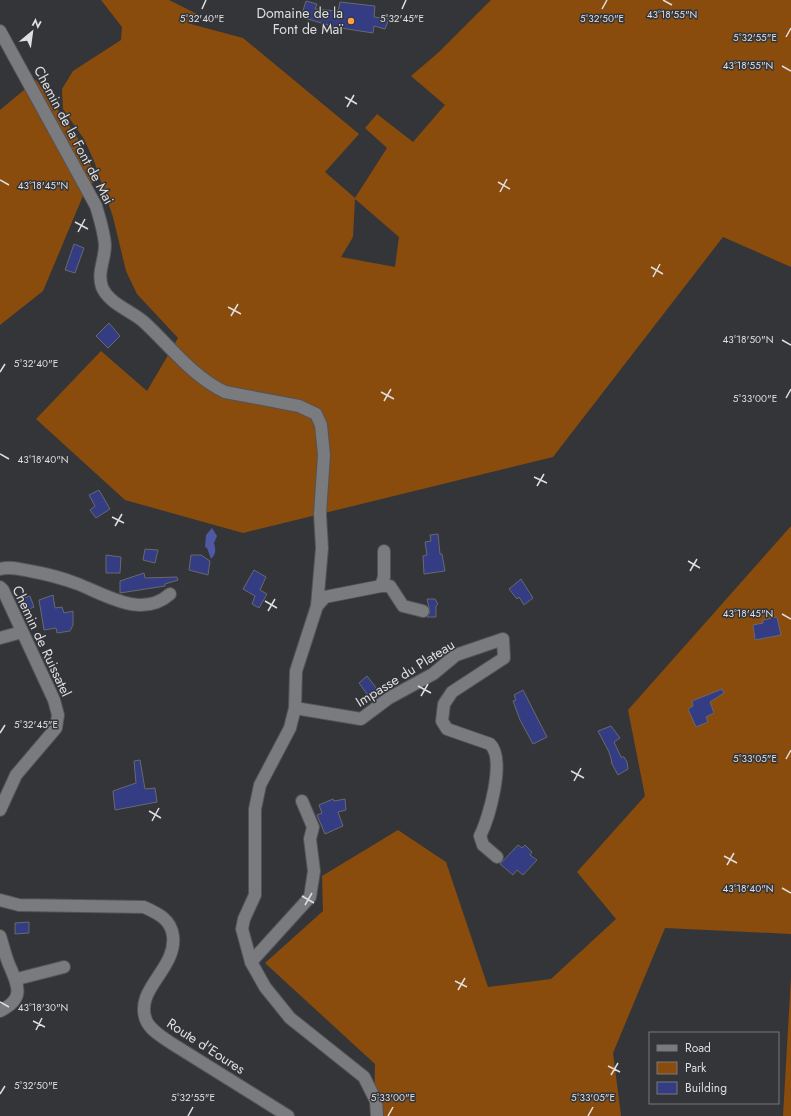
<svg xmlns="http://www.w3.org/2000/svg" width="791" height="1116" viewBox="0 0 791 1116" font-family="Jost,sans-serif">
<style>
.green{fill:#894c0c;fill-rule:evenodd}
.water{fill:#4d59a3}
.building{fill:#343d83;stroke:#68696d}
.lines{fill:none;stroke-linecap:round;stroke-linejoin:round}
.minor-casing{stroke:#535356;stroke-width:14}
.minor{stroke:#7a7b7f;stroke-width:12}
.ticks{fill:none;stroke:#dfdfe2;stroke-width:1.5}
.poi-dot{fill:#fa9f4e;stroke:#343539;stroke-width:1.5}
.labels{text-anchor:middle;stroke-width:3;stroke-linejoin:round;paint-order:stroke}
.poi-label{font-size:14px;fill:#dfdfe2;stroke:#343539;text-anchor:end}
.street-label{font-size:14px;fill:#dfdfe2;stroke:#343539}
.ticks-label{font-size:10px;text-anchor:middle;fill:#dfdfe2;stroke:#343539;stroke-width:3;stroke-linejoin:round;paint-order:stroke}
</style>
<rect width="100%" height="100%" fill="#343539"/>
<g class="green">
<path d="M101,0H169L197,14L187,23L243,38L359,134L325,172L355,198L387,148L365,128L377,114L413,142L445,105L411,76L439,52L491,0H791V267L723,237L553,457L243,533L125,500L36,419L101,351L147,391L178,338L137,294L126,271L113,217L94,161L84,139L63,109L62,89L73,71L121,40L122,27ZM355,199L399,237L395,267L341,257L353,237Z"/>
<path d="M36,80L76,135L97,178L85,191L43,291L0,325V110Z"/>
<path d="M791,526V934L665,928L613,1053L621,1116H374L375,1064L265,963L323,911L322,876L398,830L446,862L488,987L551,979L616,919L577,872L645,796L628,710Z"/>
<path d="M791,977V1116H783Z"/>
</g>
<path class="water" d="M212,528L217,536L214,543C216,550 216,554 211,559L207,548L205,547L206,535Z"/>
<g class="building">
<path d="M306,1L317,4L315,9L338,11L340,2L375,6L374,17L389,19L385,29L374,26L373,33L328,26V25L301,17Z"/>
<path d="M74,244L84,248L75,273L65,270Z"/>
<path d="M109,323L120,336L108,348L96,336Z"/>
<path d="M99,490L110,509L96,518L90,510L95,506L89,495Z"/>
<path d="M438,534L440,554H442L445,571L424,574L423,556L427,555L425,542L431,541L430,535Z"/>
<path d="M145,549L158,550L155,563L143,560Z"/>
<path d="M106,555L121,557L120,573H106Z"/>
<path d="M191,555H201L210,561L208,575L189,570Z"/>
<path d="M254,570L266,577L260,590L267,594L259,608L252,604L255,596L243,589Z"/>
<path d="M144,573L145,578L177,577L178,580L165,584V586L120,593V581Z"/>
<path d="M521,579L533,598L524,605L519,597L517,599L509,589Z"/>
<path d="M53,595L55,608L62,607L64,613L73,611V625L70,631L57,633L56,628L44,630L39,600Z"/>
<path d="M30,596L34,607L24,611L18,600Z"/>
<path d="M427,599H435L438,604L436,606V617H427L430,612Z"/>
<path d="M777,617L781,635L755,640L753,625L763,623V620Z"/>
<path d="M367,676L381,694L372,701L359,683Z"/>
<path d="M722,689L724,693L710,702L714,713L706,717L708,722L696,727L688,709L693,706L692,701Z"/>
<path d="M523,690L547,737L533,744L520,720L513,701L516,700L514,695Z"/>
<path d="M611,726L620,738L614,742L621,757H624L627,762L628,769L618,775L611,762H612L609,752L598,731Z"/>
<path d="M140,760L145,789L155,788L157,802L115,810L113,791L136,783L134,761Z"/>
<path d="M333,799L334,801L345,799L346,810L338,812L343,826L325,834L317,815L322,813L319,805Z"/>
<path d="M518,845L522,848L525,845L532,852L530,855L537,860L523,875L517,870L513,875L500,864Z"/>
<path d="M29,922V933L15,934V923Z"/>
</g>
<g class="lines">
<g class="minor-casing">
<g id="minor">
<path d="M0,31L96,206C100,219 104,232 105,245C105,260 97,272 102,287C109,304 132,311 144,322C171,347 192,376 225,392L299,406L316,414L321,425L324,455L320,514L322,548L317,606L296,671L295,708L290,728L260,785L255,809V895L244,919L242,929L251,962L265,987L290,1018L364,1077L376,1101L377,1116"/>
<path d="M0,569C10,566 20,569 30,571C47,574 62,578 78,584C106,595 142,619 170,594"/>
<path d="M381,586H390L403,606L423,611"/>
<path d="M0,587L3,590L54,700L58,715L56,728L16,775L0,810"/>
<path d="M317,606L325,597L381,586L384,577V551"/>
<path d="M0,638L22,632"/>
<path d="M295,708L361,719L389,698L433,674L456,655L503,639L504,658L452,692L444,704L442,721L447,729L490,744C506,759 489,818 480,836L483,845L497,857"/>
<path d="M0,900L19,905L144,907C157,913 171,919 173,936C177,969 134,989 146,1020C150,1030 162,1037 171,1043L288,1116"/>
<path d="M0,936C3,945 5,954 8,962C17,984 27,998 0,1011"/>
<path d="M251,962L310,897L314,871L310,839L313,827L302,801"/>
<path d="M17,979L64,967"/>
</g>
</g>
<use href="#minor" class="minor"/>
</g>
<path class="ticks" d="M663,0L672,5M202,9L206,0M402,9L406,0M602,9L607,0M786,37L791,28M782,66L791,71M345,97L357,104M347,107L354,95M0,180L9,185M498,182L510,189M500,192L507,179M75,222L88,229M78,232L85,219M651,267L663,274M653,277L660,264M228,307L241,314M231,316L238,304M782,340L791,345M0,372L5,364M381,392L394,399M786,398L791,389M384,401L391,389M0,454L9,459M534,477L547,483M537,486L544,474M112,517L124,523M115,526L122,514M688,561L700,568M690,571L697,559M265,601L277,608M268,611L275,599M782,614L791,619M418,686L431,693M421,696L428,684M0,733L5,725M786,759L791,750M571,771L584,778M574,781L581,768M149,811L161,818M152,821L159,808M724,856L737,863M727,865L734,853M782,888L791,893M302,896L314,903M305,905L312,893M455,981L467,987M458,990L465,978M0,1002L9,1007M33,1021L45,1027M36,1030L42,1018M608,1066L620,1072M611,1075L618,1063M0,1094L5,1086M188,1116L193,1107M388,1116L393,1107M588,1116L593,1107"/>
<circle class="poi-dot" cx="351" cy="21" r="4"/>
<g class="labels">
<g class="poi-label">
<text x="343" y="18">Domaine de la<tspan x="343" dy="16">Font de Maï</tspan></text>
</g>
<g class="street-label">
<text transform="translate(74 135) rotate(62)" y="5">Chemin de la Font de Mai</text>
<text transform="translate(42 641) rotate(65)" y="5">Chemin de Ruissatel</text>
<text transform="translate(405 673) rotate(-32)" y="5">Impasse du Plateau</text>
<text transform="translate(206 1046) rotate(33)" y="5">Route d'Eoures</text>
</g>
</g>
<g class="ticks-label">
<text x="672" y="18">43°18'55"N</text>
<text x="202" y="22">5°32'40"E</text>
<text x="402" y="22">5°32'45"E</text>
<text x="602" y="22">5°32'50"E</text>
<text x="755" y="41">5°32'55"E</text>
<text x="748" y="69">43°18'55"N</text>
<text x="43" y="189">43°18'45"N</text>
<text x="748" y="343">43°18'50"N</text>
<text x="36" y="367">5°32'40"E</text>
<text x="755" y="402">5°33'00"E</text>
<text x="43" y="463">43°18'40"N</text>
<text x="748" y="617">43°18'45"N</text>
<text x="36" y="728">5°32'45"E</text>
<text x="755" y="762">5°33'05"E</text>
<text x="748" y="892">43°18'40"N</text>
<text x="43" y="1011">43°18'30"N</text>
<text x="36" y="1089">5°32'50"E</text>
<text x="193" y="1101">5°32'55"E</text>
<text x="393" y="1101">5°33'00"E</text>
<text x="593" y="1101">5°33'05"E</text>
</g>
<rect x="649" y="1032" width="130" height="72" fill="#343539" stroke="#78797d"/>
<rect x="657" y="1045" width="20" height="6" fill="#7a7b7f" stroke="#78797d"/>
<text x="685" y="1052" font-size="12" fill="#dfdfe2">Road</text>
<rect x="657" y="1062" width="20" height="12" fill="#894c0c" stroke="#78797d"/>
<text x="685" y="1072" font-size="12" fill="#dfdfe2">Park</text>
<rect x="657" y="1082" width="20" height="12" fill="#343d83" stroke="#78797d"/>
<text x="685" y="1092" font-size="12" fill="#dfdfe2">Building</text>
<g transform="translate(32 32) rotate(29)" stroke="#343539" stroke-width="3" paint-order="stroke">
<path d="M0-3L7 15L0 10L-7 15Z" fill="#dfdfe2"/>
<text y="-6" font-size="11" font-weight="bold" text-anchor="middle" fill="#dfdfe2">N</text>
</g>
</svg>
